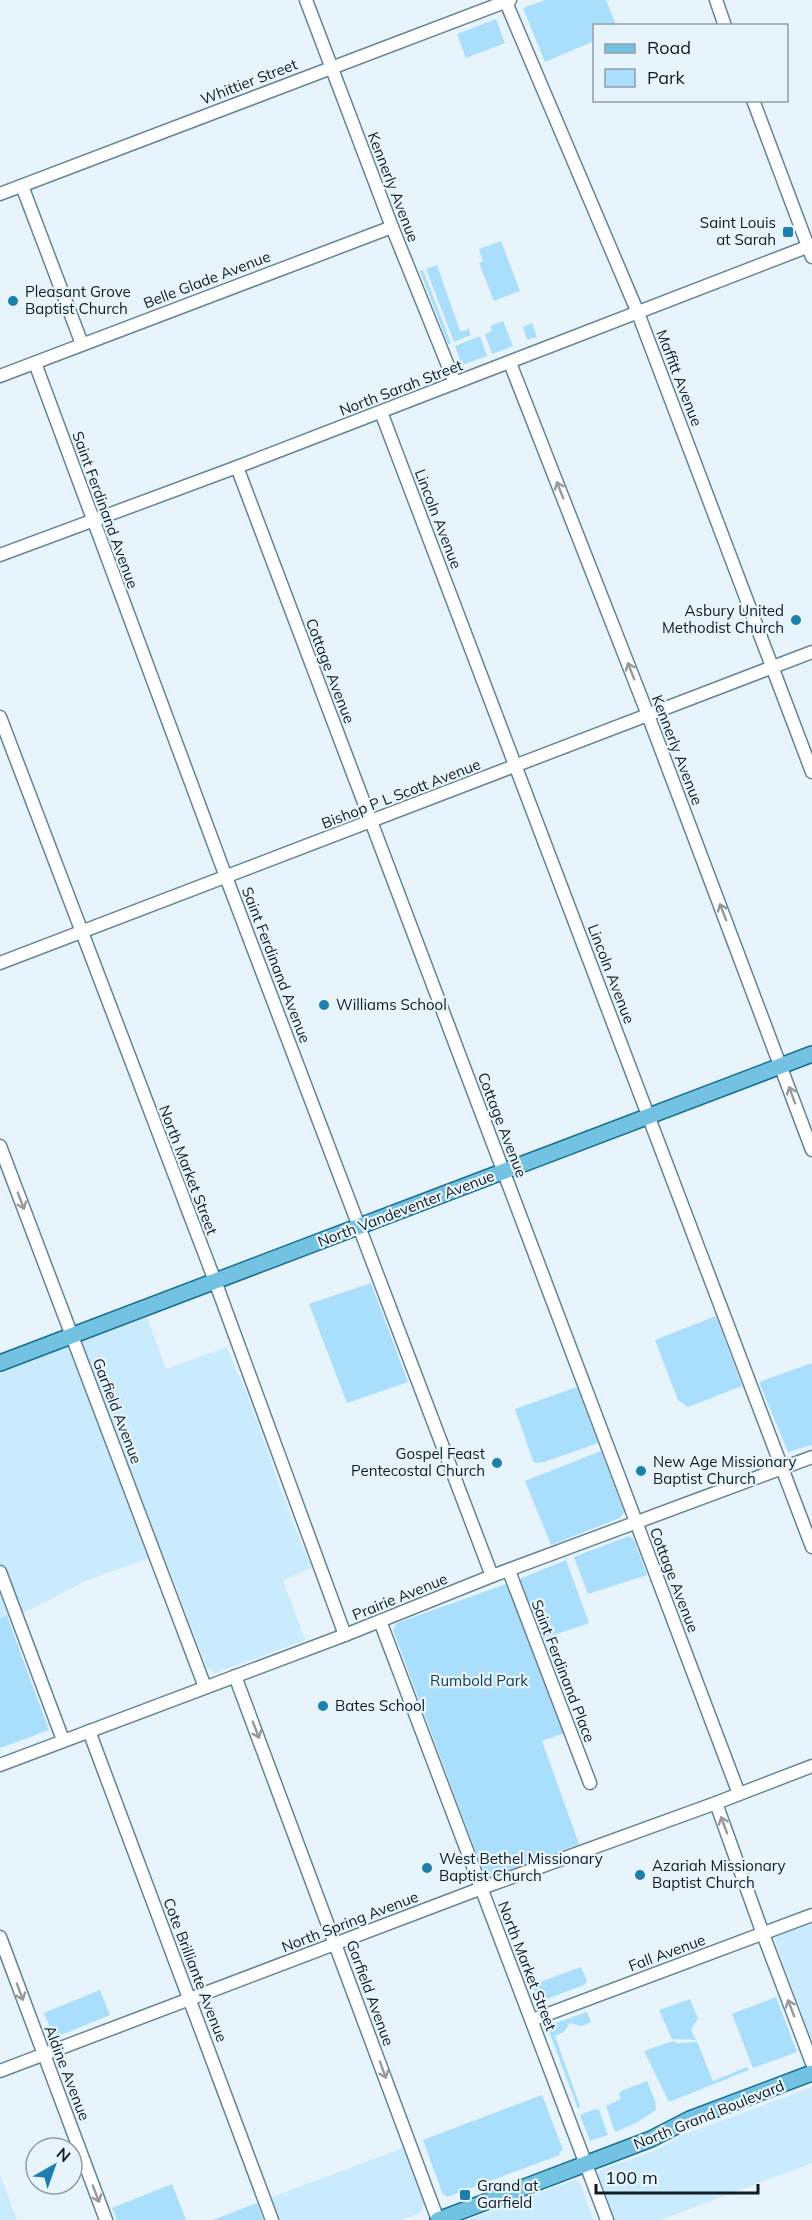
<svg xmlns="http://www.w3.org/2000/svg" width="812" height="2220" viewBox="0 0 812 2220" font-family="Mulish,sans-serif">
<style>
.built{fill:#caeafd}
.green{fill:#a9defc}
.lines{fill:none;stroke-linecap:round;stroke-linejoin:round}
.minor-casing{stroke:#658496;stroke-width:15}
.major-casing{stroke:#166e93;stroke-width:18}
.minor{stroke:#fff;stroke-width:12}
.major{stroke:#74c2e2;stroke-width:15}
.oneway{stroke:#94999c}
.poi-dot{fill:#1d7fab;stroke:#e7f4fc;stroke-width:2}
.labels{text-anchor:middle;stroke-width:4.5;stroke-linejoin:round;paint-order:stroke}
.street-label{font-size:15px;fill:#111d24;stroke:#e7f4fc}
.poi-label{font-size:15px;fill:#111d24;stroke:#e7f4fc;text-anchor:start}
.park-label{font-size:15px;fill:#124259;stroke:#e7f4fc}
</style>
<rect width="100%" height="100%" fill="#e7f4fc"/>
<g class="built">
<path d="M147,1317L166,1369L227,1347L235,1368L246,1391L294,1526L312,1568L283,1580L305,1640L215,1673L207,1668L163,1553L85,1581L30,1610L0,1620V1372Z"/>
<path d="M812,1922V2042L773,1935Z"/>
<path d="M812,2087V2163L660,2220H613L597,2177L601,2170L659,2149L680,2136Z"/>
<path d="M403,2148L424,2205L420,2213L401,2220H281L272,2197Z"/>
<path d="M0,2175L17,2220H0Z"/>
<path d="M574,2180L579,2182L581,2185L593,2220H468Z"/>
</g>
<g class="green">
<path d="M545,0H606L616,25L594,26V41L545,62L523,8Z"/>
<path d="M496,19L505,43L466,58L457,34Z"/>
<path d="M501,241L520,291L494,301L479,263L483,261L479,249Z"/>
<path d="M437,265L460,331H466L468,327L471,335L454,342L426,269Z"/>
<path d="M423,270L451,343L448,344L420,271Z"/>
<path d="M503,321L513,346L492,354L485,334L492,331L490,326Z"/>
<path d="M532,323L537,337L527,340L523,327Z"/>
<path d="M480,336L487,356L462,365L455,346Z"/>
<path d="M371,1283L408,1382L347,1403L309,1304Z"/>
<path d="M716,1316L742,1386L688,1407L678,1400L655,1340Z"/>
<path d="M812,1363V1445L788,1452L759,1382Z"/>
<path d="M577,1387L598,1443L544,1462L536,1463L533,1461L515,1409Z"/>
<path d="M601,1451L624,1512L620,1518L551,1545L525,1481Z"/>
<path d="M629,1536L634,1540L647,1575L588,1594L574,1557Z"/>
<path d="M566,1560L589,1623L542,1639L520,1579Z"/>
<path d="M509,1583L565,1733L542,1741L579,1844L490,1877L484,1874L393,1630L397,1623Z"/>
<path d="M7,1616L49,1730L0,1748V1619Z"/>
<path d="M581,1967L587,1981L584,1985L541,2001L538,2000L532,1985Z"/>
<path d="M100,1990L110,2015L56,2037L53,2035L44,2013Z"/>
<path d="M776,1997L797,2052L753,2068L732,2014Z"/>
<path d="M690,1999L698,2019L691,2029L696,2040L672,2039L659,2010Z"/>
<path d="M587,2012L591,2022L582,2026L570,2023L564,2032L555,2036L580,2106L578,2109L547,2026Z"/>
<path d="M673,2041L678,2043L697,2042L713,2081L747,2067L749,2070L669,2102L644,2051Z"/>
<path d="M647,2081L655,2100L656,2110L636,2123L615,2132L606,2106L621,2099L619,2095L621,2091Z"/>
<path d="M542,2095L563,2150L559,2152L560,2155L447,2197L446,2195H443L423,2140Z"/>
<path d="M595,2109L599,2110L608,2135L590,2141L580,2115Z"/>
<path d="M172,2184L186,2220H117L112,2208Z"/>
<path d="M257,2203L263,2220H213Z"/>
</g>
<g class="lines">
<g class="minor-casing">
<g id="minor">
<path d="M306,0L392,227L455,383"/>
<path d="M505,0L638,313L812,772"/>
<path d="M716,0L725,26"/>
<path d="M753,100L812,257"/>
<path d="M22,186L82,344"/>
<path d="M0,194L510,0"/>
<path d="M35,363L226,877L492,1576"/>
<path d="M510,363L648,715L812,1150"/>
<path d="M0,376L392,227"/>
<path d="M381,412L812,1547"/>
<path d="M237,467L739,1794"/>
<path d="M0,555L237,467L812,245"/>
<path d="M0,717L215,1281L345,1635"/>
<path d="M0,963L812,652"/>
<path d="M0,1146L205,1687"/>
<path d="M509,1571L590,1783"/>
<path d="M0,1572L63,1740"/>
<path d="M380,1621L607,2220"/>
<path d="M235,1676L438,2220"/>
<path d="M89,1731L272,2220"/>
<path d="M0,1765L345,1635L492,1576L812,1457"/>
<path d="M716,1803L763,1934L812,2063"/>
<path d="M0,1937L106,2220"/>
<path d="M532,2020L812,1915"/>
<path d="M0,2071L482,1888L716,1803L812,1766"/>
</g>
</g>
<g class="major-casing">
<g id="major">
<path d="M0,1363L812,1054"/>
<path d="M438,2220L651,2139L690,2119L812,2073"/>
</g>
</g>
<use href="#minor" class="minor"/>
<use href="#major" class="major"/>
</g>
<defs><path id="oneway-shaft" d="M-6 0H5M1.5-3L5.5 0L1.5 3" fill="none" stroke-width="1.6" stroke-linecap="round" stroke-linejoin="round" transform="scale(1.5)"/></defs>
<g class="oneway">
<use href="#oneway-shaft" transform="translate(560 490) rotate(-111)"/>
<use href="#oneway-shaft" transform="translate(631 671) rotate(-111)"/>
<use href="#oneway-shaft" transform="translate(723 912) rotate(-111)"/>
<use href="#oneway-shaft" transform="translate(792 1095) rotate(-110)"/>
<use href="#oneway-shaft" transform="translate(21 1201) rotate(69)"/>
<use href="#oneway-shaft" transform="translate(256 1730) rotate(69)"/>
<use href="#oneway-shaft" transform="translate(724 1825) rotate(-110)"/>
<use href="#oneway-shaft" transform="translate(20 1992) rotate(70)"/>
<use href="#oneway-shaft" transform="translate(791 2008) rotate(-111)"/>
<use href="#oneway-shaft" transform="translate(383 2070) rotate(70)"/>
<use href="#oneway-shaft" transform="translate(96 2194) rotate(69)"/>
</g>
<g class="poi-dot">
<rect x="782" y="226" width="12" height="12" rx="3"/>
<circle cx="13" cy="301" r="6"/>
<circle cx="796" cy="620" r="6"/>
<circle cx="324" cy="1005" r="6"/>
<circle cx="497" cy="1463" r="6"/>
<circle cx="641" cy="1471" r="6"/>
<circle cx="323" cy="1706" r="6"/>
<circle cx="427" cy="1868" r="6"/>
<circle cx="640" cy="1875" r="6"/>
<rect x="459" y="2189" width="12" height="12" rx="3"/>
</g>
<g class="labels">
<g class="street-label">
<text transform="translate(249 82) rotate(-21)" y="5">Whittier Street</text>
<text transform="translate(393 187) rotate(69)" y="5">Kennerly Avenue</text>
<text transform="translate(207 280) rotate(-21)" y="5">Belle Glade Avenue</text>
<text transform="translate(679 378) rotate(69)" y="5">Maffitt Avenue</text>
<text transform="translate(401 388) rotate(-21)" y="5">North Sarah Street</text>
<text transform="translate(105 510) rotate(70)" y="5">Saint Ferdinand Avenue</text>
<text transform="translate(438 519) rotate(69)" y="5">Lincoln Avenue</text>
<text transform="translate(330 671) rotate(69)" y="5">Cottage Avenue</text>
<text transform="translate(677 750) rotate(69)" y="5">Kennerly Avenue</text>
<text transform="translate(401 794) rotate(-21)" y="5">Bishop P L Scott Avenue</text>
<text transform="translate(276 965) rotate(69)" y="5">Saint Ferdinand Avenue</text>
<text transform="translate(611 974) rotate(69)" y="5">Lincoln Avenue</text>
<text transform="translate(502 1125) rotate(69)" y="5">Cottage Avenue</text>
<text transform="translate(188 1170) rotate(69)" y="5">North Market Street</text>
<text transform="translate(406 1209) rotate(-21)" y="5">North Vandeventer Avenue</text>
<text transform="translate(117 1411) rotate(69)" y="5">Garfield Avenue</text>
<text transform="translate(674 1580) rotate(69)" y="5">Cottage Avenue</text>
<text transform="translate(400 1597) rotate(-22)" y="5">Prairie Avenue</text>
<text transform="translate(563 1671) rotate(69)" y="5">Saint Ferdinand Place</text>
<text transform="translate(350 1922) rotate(-21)" y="5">North Spring Avenue</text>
<text transform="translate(667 1953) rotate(-20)" y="5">Fall Avenue</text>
<text transform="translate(527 1966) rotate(69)" y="5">North Market Street</text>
<text transform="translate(195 1970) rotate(69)" y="5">Cote Brilliante Avenue</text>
<text transform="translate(370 1993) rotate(70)" y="5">Garfield Avenue</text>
<text transform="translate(67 2073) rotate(69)" y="5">Aldine Avenue</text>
<text transform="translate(709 2115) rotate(-22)" y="5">North Grand Boulevard</text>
</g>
<g class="poi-label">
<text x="776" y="228" text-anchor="end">Saint Louis<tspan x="776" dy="17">at Sarah</tspan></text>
<text x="25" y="297">Pleasant Grove<tspan x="25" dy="17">Baptist Church</tspan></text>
<text x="784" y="616" text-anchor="end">Asbury United<tspan x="784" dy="17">Methodist Church</tspan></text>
<text x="336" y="1010">Williams School</text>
<text x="485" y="1459" text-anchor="end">Gospel Feast<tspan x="485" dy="17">Pentecostal Church</tspan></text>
<text x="653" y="1467">New Age Missionary<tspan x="653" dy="17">Baptist Church</tspan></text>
<text x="335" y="1711">Bates School</text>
<text x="439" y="1864">West Bethel Missionary<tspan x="439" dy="17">Baptist Church</tspan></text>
<text x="652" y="1871">Azariah Missionary<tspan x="652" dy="17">Baptist Church</tspan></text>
<text x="477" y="2191">Grand at<tspan x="477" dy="17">Garfield</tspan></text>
</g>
<g class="park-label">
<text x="479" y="1686">Rumbold Park</text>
</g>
</g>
<rect x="593" y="24" width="195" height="78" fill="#e7f4fc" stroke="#919ea6" stroke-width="1.5"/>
<rect x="605" y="44" width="30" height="9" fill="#74c2e2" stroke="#919ea6" stroke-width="1.5"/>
<text x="647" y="54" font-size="18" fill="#111d24">Road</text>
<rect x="605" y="69" width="30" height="18" fill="#a9defc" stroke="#919ea6" stroke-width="1.5"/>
<text x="647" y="84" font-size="18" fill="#111d24">Park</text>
<g transform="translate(54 2166) rotate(40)"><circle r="28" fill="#e7f4fc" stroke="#919ea6" stroke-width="1.5"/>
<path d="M0-4.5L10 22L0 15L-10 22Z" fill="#1d7fab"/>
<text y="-9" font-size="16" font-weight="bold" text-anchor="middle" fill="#111d24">N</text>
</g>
<path d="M596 2184v9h162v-9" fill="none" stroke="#111d24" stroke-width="3"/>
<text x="605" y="2184" font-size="18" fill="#111d24" stroke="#e7f4fc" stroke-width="4.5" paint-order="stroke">100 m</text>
</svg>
